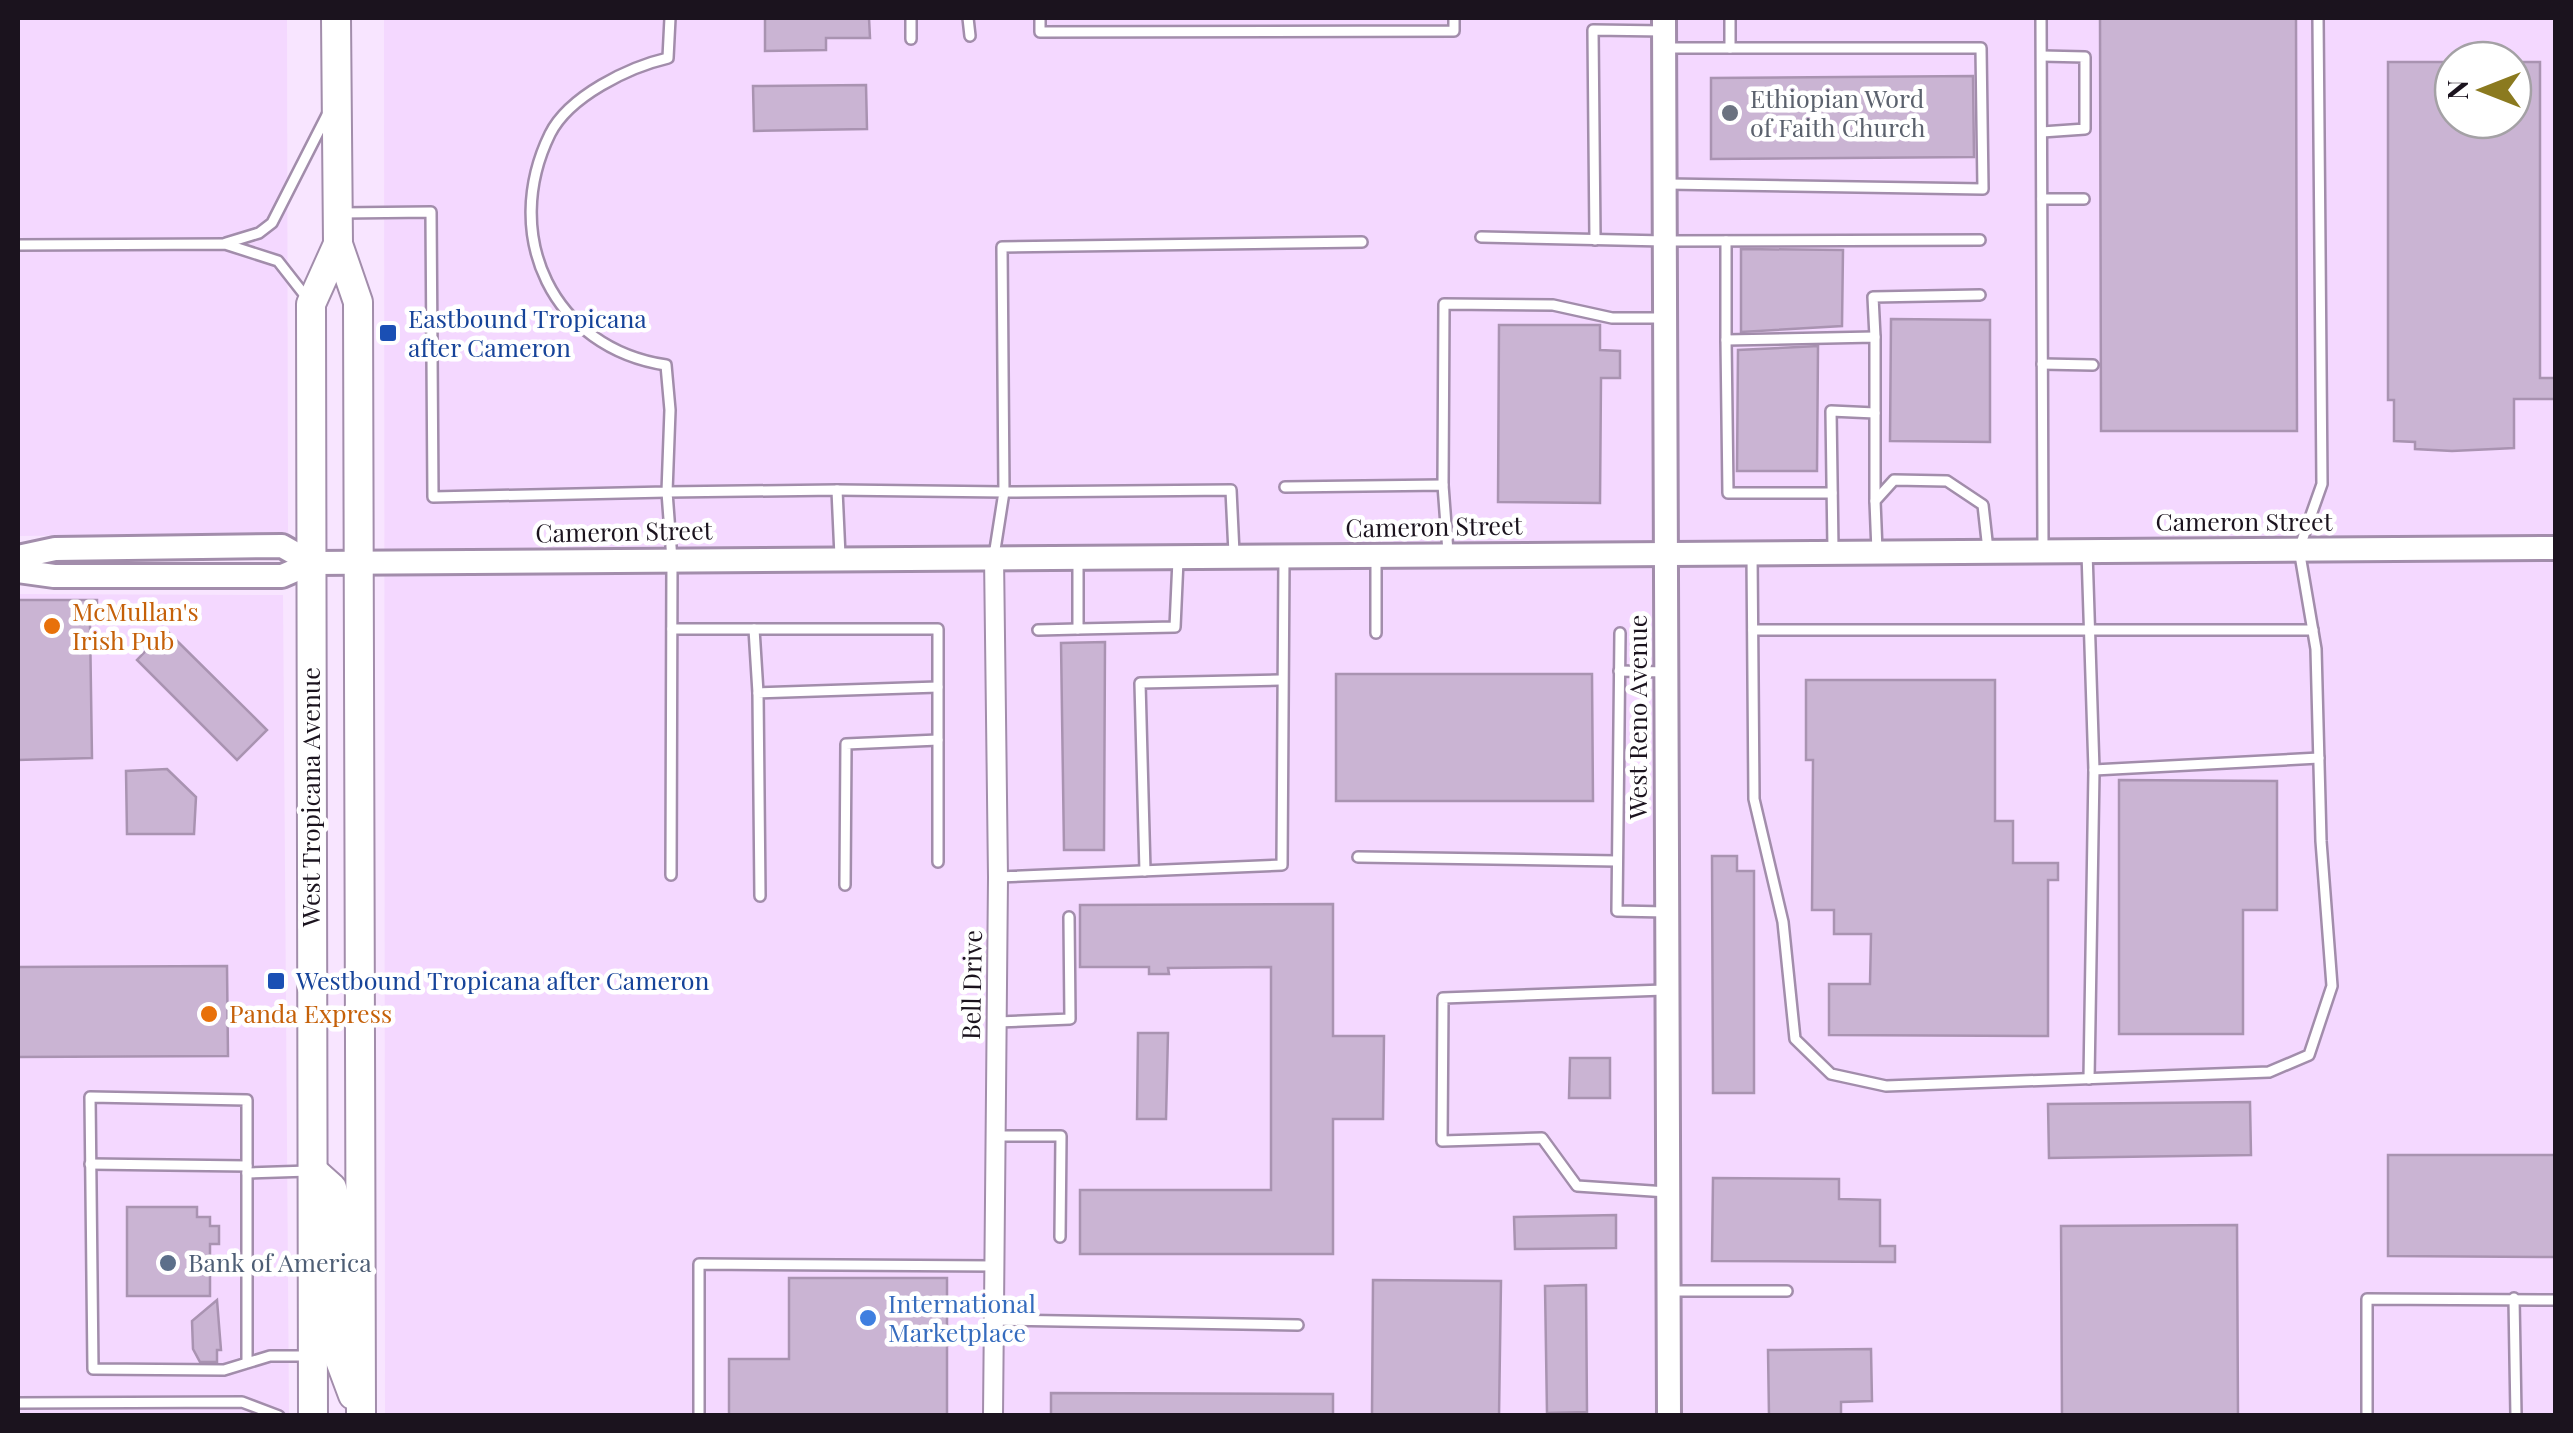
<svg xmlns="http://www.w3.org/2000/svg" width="2573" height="1433" viewBox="0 0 2573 1433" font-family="'Playfair Display',serif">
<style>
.built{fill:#f4d8ff;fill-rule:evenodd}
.building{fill:#cab4d3;stroke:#a993b1;stroke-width:2.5}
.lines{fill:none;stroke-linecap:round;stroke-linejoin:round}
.service-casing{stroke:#a28dab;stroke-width:14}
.minor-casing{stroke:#a28dab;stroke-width:22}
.tertiary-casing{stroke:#a28dab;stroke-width:28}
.primary-casing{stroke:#a28dab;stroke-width:32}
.service{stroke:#fff;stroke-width:9}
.minor{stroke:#fff;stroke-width:18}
.tertiary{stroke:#fff;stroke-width:22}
.primary{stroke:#fff;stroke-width:28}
.worship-dot{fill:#6b7280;stroke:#fff;stroke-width:4}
.transit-dot{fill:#1a4fb4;stroke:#fff;stroke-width:4}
.food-dot{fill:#e8710a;stroke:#fff;stroke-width:4}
.service-dot{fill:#5c6f8a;stroke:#fff;stroke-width:4}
.shop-dot{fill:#3f7fe0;stroke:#fff;stroke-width:4}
.labels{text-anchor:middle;stroke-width:9;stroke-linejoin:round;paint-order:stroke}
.worship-label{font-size:25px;fill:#5b616d;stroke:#fff;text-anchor:start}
.transit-label{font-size:25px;fill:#164399;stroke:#fff;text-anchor:start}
.street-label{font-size:25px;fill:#1b131e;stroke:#fff}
.food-label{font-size:25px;fill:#c56008;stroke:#fff;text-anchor:start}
.service-label{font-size:25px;fill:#4e5e75;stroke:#fff;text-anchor:start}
.shop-label{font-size:25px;fill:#366cbe;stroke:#fff;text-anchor:start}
</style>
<rect width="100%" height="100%" fill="#f8e5ff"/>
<g class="built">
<path d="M18,18H287L288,533L18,536Z"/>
<path d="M384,18H2555V1415H385ZM2453,60H2513V120H2453Z"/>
<path d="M18,594L283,595L289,1415L18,1416Z"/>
</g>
<g class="building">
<path d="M765,18H869L870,38H826V50L765,51Z"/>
<path d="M2100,18H2296L2297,431H2101Z"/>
<path d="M2388,62H2453V120H2513V62H2540V378H2556V399H2514V448L2452,451L2415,449V442L2394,441V400H2388Z"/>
<path d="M1973,76L1974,157L1711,159V78Z"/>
<path d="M866,85L867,129L754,131L753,86Z"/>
<path d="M1741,249L1843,250L1842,326L1741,332Z"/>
<path d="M1891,319L1990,320V442L1890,441Z"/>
<path d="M1499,325H1600V350L1620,351V378H1601L1600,503L1498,502Z"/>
<path d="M1818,346L1817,471H1737L1738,350Z"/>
<path d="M18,600H97V623L90,624L92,758L18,760Z"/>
<path d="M166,630L267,730L237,760L137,660Z"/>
<path d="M1105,642L1104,850H1064L1061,643Z"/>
<path d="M1336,674H1592L1593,801H1336Z"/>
<path d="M1806,680H1995V821H2013V863H2058V880H2048V1036L1829,1035V984H1870L1871,934H1834V910H1812L1813,760H1806Z"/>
<path d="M167,769L196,797L194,834H127L126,771Z"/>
<path d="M2119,780L2277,781V910H2243V1034H2119Z"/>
<path d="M1712,856H1737V871H1754V1093H1713Z"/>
<path d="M1333,904V1036H1384L1383,1119H1333V1254H1080V1190H1271V967L1168,968L1169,974H1149V967H1080V905Z"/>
<path d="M227,966L228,1056L18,1057V967Z"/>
<path d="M1138,1033H1168L1166,1119H1137Z"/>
<path d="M1570,1058H1610V1098H1569Z"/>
<path d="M2250,1102L2251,1155L2049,1158L2048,1104Z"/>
<path d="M2388,1155H2556V1257L2388,1256Z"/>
<path d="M1713,1178L1839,1179V1199L1880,1200V1246H1895V1262L1712,1261Z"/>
<path d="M127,1207H197V1217H210V1226H219V1244H210V1296H127Z"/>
<path d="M1616,1215V1248L1515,1249L1514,1217Z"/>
<path d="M2237,1225L2238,1416H2062L2061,1226Z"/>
<path d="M789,1278H947V1416H729V1359H789Z"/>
<path d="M1373,1280L1501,1281L1499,1416H1372Z"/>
<path d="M1586,1285L1587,1412L1547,1413L1545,1286Z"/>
<path d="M217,1300L221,1350H217V1362H200L193,1349L192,1321Z"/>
<path d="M1871,1349L1872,1401L1841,1402V1416H1769L1768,1350Z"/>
<path d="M1051,1393L1333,1394V1416H1051Z"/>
</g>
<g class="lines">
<g class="service-casing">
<g id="service">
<path d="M968,18L970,36"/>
<path d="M1040,18V32L1454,31V18"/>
<path d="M1730,18V48"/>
<path d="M2041,18L2043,548"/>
<path d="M911,39V18"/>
<path d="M1664,48H1981L1983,189L1667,184"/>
<path d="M2042,56L2085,57V129L2042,132"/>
<path d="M2042,199H2084"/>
<path d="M340,213L431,212L433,497L667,492L670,410L666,365C553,348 500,236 550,134C569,96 629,67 668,58L670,18"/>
<path d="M1481,237L1665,241L1980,240"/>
<path d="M1595,240L1593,30L1664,31"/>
<path d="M1726,241V340L1875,337V501"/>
<path d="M226,243L259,233L272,223L328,113"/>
<path d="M18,245L225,244L278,261L307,298"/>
<path d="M1875,337L1873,297L1980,295"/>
<path d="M1726,340L1728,493H1832"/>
<path d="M2042,364L2093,365"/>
<path d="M1443,485L1444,304L1553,305L1612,318H1663"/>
<path d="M1285,487L1443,485L1448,552"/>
<path d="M837,490L1004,492L994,556"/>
<path d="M1833,549L1831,411L1875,413"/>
<path d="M1877,551L1875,501L1894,480L1947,481L1983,505L1988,550"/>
<path d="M2087,552L2094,770L2089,1079"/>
<path d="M1234,553L1231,490L1004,492L1002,247L1362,242"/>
<path d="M1752,554L1754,799L1783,922L1795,1039L1831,1074L1886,1086L2269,1072L2309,1055L2332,986L2321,841L2316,649L2299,549L2322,484L2318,18"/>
<path d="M1376,555V633"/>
<path d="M1078,559V629L1175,627L1178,560"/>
<path d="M672,629H938V862"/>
<path d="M754,629L758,693"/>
<path d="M1038,630L1078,629"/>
<path d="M1753,630H2313"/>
<path d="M1620,633L1617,911L1666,912"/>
<path d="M1619,671L1666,672"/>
<path d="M2094,770L2319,758"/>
<path d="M1358,857L1617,861"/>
<path d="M1145,871L1140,683L1280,680"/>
<path d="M671,875L672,560L667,492L837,490L840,556"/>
<path d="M998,877L1282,865L1284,557"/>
<path d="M845,885L846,744L938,740"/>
<path d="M760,896L758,693L938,687"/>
<path d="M1664,990L1443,998L1442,1141L1542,1138L1577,1186L1667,1192"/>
<path d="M997,1022L1070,1019L1069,917"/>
<path d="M996,1136H1061L1060,1237"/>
<path d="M90,1164L247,1166"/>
<path d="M247,1173L309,1171"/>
<path d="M1671,1291H1787"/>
<path d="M2514,1298L2516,1416"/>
<path d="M994,1320L1298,1325"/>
<path d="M247,1363V1100L90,1097L93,1369L224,1370L270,1356H311"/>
<path d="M18,1403L242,1402L279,1416"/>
<path d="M699,1416V1264L994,1266"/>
<path d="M2367,1416V1299L2556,1300"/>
</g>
</g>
<g class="minor-casing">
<path id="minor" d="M993,1416L998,877L994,556"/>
</g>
<g class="tertiary-casing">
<g id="tertiary">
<path d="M1664,18L1669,1416"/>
<path d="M18,557L55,549L282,546L312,563"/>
<path d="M18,571L54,576H282L312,563L2556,548"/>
</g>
</g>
<g class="primary-casing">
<g id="primary">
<path d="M336,18L338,244L358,302L361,1416"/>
<path d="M313,1171L332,1188L335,1200L338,1355L353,1395"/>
<path d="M313,1416L311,304L338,244"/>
</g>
</g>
<use href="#service" class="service"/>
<use href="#minor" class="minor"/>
<use href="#tertiary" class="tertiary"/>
<use href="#primary" class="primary"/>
</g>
<circle class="worship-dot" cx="1730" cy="113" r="10"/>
<g class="transit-dot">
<rect x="378" y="323" width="20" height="20" rx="5"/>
<rect x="266" y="971" width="20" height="20" rx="5"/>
</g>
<g class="food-dot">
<circle cx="52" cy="626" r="10"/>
<circle cx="209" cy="1014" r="10"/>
</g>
<circle class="service-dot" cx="168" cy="1263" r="10"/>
<circle class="shop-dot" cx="868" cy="1318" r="10"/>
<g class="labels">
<g class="worship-label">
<text x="1750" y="108">Ethiopian Word<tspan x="1750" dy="29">of Faith Church</tspan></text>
</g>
<g class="transit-label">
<text x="408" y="328">Eastbound Tropicana<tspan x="408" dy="29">after Cameron</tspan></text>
<text x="296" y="990">Westbound Tropicana after Cameron</text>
</g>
<g class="street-label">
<text x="2244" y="531">Cameron Street</text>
<text transform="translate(1434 527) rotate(-1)" y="9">Cameron Street</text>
<text transform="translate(624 532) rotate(-1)" y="9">Cameron Street</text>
<text transform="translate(1638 717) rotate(-90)" y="9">West Reno Avenue</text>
<text transform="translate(311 797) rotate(-90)" y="9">West Tropicana Avenue</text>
<text transform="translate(972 985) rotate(-89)" y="9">Bell Drive</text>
</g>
<g class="food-label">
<text x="72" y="621">McMullan's<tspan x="72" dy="29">Irish Pub</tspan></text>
<text x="229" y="1023">Panda Express</text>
</g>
<g class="service-label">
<text x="188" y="1272">Bank of America</text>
</g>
<g class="shop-label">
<text x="888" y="1313">International<tspan x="888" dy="29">Marketplace</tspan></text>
</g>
</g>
<rect width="2573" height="1433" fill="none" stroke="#1b131e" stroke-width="40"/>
<g transform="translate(2483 90) rotate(270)"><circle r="48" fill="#ffffff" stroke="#a4a1a5" stroke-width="2.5"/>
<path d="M0-8L18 38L0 25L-18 38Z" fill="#8b7a1f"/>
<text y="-15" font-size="28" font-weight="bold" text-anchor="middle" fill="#1b131e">N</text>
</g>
</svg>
